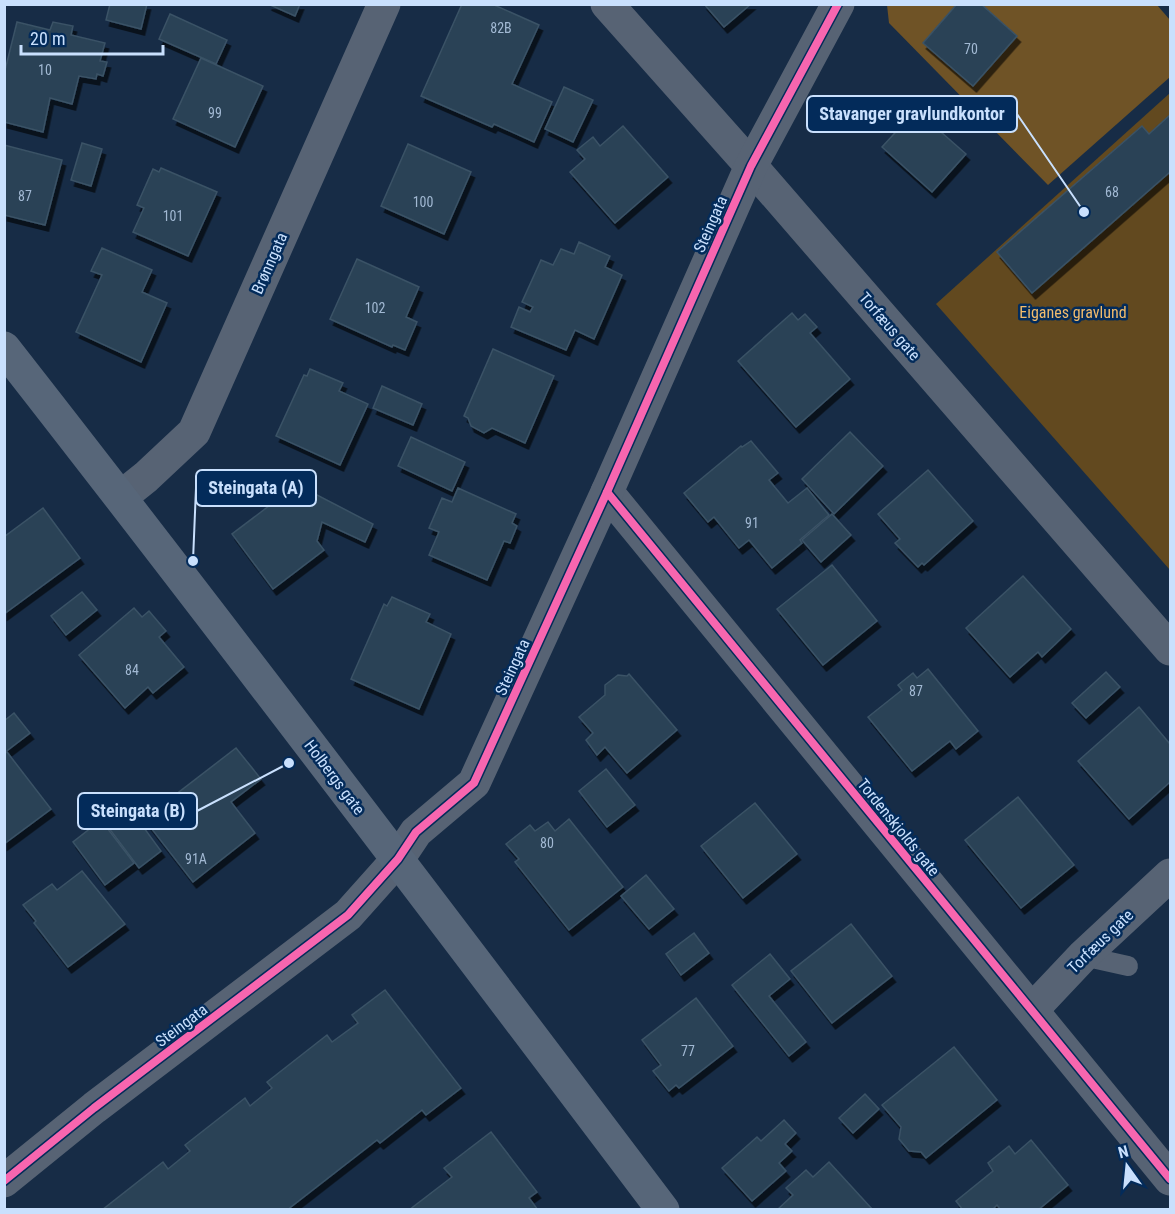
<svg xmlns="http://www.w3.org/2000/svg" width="1175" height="1214" viewBox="0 0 1175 1214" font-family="'Roboto Condensed',sans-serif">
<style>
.green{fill:#62491f}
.forest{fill:#6f5326}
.building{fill:#2b4356;stroke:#3a5266;stroke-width:1.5;filter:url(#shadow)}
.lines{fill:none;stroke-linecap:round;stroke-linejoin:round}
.lane{stroke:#576374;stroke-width:20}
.street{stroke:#576374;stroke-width:33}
.secondary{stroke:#576679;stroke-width:33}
.cycleway-casing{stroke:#032b5a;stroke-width:11}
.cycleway{stroke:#f766af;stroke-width:8}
.labels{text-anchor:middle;stroke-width:5;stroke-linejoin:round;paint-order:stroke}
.number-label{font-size:14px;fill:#a2b9d3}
.street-label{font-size:16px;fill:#c9e0fd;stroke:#032b5a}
.park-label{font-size:16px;fill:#f2bc6c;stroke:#032b5a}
.leader{fill:none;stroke:#c9e0fd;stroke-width:2}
.callout-dot{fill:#c9e0fd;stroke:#032b5a;stroke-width:2}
.callout{fill:#032b5a;stroke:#c9e0fd;stroke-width:2}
.callout-label{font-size:18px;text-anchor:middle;font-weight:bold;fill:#c9e0fd}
</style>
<defs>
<filter id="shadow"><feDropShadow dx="3.5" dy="6" stdDeviation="0" flood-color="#0009"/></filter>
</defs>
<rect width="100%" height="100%" fill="#172c46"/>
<path class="green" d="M1170,93V570L936,304Z"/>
<path class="forest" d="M887,5H1157L1170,20V77L1048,185L889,23Z"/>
<g class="building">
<path d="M110,4H147L141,29L106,20Z"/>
<path d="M268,4H300L295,16Z"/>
<path d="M462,4H492L539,25L512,84L552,102L534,142L494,124L492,127L421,96Z"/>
<path d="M704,4H751L724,27Z"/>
<path d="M957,4H981L1017,36L973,86L923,43Z"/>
<path d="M170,14L227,40L216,64L159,39Z"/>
<path d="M17,22L50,30L53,22L73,26L71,35L105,43L100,61L107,62L103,76L97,74L96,79L79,76L72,104L50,98L43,132L4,122V74Z"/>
<path d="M201,58L263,86L235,147L173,119Z"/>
<path d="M564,87L593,100L573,142L545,129Z"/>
<path d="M916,110L966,154L932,192L882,147Z"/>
<path d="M1170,115V172L1032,293L997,252L1142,126L1149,134Z"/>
<path d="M623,126L668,177L615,223L570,172L585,159L577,150L593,137L600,146Z"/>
<path d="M82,143L102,149L91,186L71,180Z"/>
<path d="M408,144L471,172L444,234L381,206Z"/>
<path d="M4,145L62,160L45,225L4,215Z"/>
<path d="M161,168L217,192L188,256L133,232L144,208L137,205L153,169L159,172Z"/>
<path d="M579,242L610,256L605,267L622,275L594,339L575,330L566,350L511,327L519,307L530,312L533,307L522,302L541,260L553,265L561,249L574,254Z"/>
<path d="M102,248L152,270L142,292L167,303L141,362L76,332L102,275L91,271Z"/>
<path d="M357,259L419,287L406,317L417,322L405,350L393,345L392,347L330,319Z"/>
<path d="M792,313L798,320L805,314L817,327L810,333L850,379L796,427L738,361Z"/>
<path d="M493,349L554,376L525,443L492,428L484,433L471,426L468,418L464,416Z"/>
<path d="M310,369L343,383L339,391L368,404L340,465L276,436L304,375L307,376Z"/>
<path d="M382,386L422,404L413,425L373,408Z"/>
<path d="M850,432L883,466L834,514L802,479Z"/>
<path d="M411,437L465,462L452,491L398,466Z"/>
<path d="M751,441L778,473L769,480L788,503L807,488L829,515L800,540L802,543L772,568L749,540L739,548L714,517L708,522L684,493L741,446L742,447Z"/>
<path d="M928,470L973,521L924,565L922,563L918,567L895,543L900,539L878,514Z"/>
<path d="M290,481L373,524L365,542L322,522L317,541L324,550L273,589L232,534L282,496Z"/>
<path d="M458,488L516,514L512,523L517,526L510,543L504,541L487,580L429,555L439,532L429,528L442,498L452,502Z"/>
<path d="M43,508L80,558L4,614V537Z"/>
<path d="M832,514L851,535L821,562L802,540Z"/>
<path d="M832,565L877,621L823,665L777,609Z"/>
<path d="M1023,576L1071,629L1042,657L1038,652L1010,677L966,628Z"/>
<path d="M82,592L97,610L66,635L51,616Z"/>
<path d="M392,597L430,614L426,622L451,634L419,709L351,679L384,604L387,606Z"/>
<path d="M134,608L142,617L149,611L166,631L159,637L184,667L153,693L148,687L125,708L79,655Z"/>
<path d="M928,669L978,731L956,749L950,741L912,771L868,717L902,690L898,685L913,673L917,678Z"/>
<path d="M1106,672L1120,687L1086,718L1072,703Z"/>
<path d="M629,674L677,730L627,773L605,747L597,755L586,740L593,733L579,717L605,695V685L618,675L627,676Z"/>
<path d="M1139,707L1170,744V782L1129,819L1078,761Z"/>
<path d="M14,713L30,733L4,753V721Z"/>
<path d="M236,748L261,779L231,802L255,833L193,882L144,819Z"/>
<path d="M7,752L51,809L4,844V754Z"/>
<path d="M606,769L635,805L607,827L579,791Z"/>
<path d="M1018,797L1074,865L1021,908L965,840Z"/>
<path d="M125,802L161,851L139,868L102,819Z"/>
<path d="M755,803L797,854L743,898L701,846Z"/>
<path d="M569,819L623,887L569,930L515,862L519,859L506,844L530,825L535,831L548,822L555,831Z"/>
<path d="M101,820L134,863L105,885L73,842Z"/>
<path d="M82,871L125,924L68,967L34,923L36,921L23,905L52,884L57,890Z"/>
<path d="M646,875L674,909L649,929L621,896Z"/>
<path d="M851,924L892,976L832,1023L791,971Z"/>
<path d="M694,933L709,953L681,975L666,954Z"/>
<path d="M770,954L790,979L769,996L806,1042L789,1056L732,985Z"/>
<path d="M385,990L461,1088L426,1115L422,1110L380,1143L377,1140L287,1210H102L163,1162L168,1169L190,1151L185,1145L245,1098L250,1106L272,1088L267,1082L327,1035L332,1042L358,1023L352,1015Z"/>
<path d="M696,998L733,1046L679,1088L676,1085L669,1091L653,1071L661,1065L642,1040Z"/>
<path d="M954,1047L997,1100L926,1158L921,1152L909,1151L899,1139L901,1127L882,1105Z"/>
<path d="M865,1094L879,1109L853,1133L839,1118Z"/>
<path d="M784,1120L796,1133L785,1144L792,1151L779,1163L786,1171L752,1201L722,1168L757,1137L761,1141Z"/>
<path d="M491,1132L537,1192L529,1198L538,1210H409L452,1177L444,1168Z"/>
<path d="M1031,1140L1068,1185L1038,1210H1001L997,1205L992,1210H963L956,1201L993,1171L988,1163L1009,1146L1015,1154Z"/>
<path d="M829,1162L873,1210H777L793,1195L786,1188L806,1170L813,1177Z"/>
</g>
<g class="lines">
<path class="lane" d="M1083,956L1128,966"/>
<g class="street">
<path d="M607,4L751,166L1170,649"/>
<path d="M607,492L1170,1179"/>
<path d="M121,497L146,477L194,432L384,4"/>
<path d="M1032,1010L1083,956L1170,875"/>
<path d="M4,1181L94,1108L348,915L398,859L416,832L474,783L607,492L751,166L838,4"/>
</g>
<path class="secondary" d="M4,348C227,633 445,921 663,1210"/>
<g class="cycleway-casing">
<g id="cycleway">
<path d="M607,492L1170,1179"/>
<path d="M4,1181L94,1108L348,915L398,859L416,832L474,783L607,492L751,166L838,4"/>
</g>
</g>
<use href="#cycleway" class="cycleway"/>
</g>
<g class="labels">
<g class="number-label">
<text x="501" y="33">82B</text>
<text x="971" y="54">70</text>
<text x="45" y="75">10</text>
<text x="215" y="118">99</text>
<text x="1112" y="197">68</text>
<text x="25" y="201">87</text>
<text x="423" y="207">100</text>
<text x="173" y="221">101</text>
<text x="375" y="313">102</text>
<text x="752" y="528">91</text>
<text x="132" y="675">84</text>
<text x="916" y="696">87</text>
<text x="547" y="848">80</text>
<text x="196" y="864">91A</text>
<text x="688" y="1056">77</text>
</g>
<g class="street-label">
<text transform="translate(710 224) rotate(-66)" y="6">Steingata</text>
<text transform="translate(269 263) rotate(-66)" y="6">Brønngata</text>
<text transform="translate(890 326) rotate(49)" y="6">Torfæus gate</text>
<text transform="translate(512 667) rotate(-65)" y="6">Steingata</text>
<text transform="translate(335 777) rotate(53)" y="6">Holbergs gate</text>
<text transform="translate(899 827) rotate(51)" y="6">Tordenskjolds gate</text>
<text transform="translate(1100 941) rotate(-44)" y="6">Torfæus gate</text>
<text transform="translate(181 1025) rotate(-37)" y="6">Steingata</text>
</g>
<g class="park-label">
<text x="1073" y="318">Eiganes gravlund</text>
</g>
</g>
<path class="leader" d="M1084 212L1017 114M193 561L196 488M289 763L197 811"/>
<g class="callout-dot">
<circle cx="1084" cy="212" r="6"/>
<circle cx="193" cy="561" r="6"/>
<circle cx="289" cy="763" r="6"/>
</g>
<g class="callout">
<rect x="807" y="96" width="210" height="36" rx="6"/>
<rect x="196" y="470" width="120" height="36" rx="6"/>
<rect x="78" y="793" width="119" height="36" rx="6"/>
</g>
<g class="callout-label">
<text x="912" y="120">Stavanger gravlundkontor</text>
<text x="256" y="494">Steingata (A)</text>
<text x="138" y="817">Steingata (B)</text>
</g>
<rect width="1175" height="1214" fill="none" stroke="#c9e0fd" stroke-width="12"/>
<g transform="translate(1127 1166) rotate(345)" stroke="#032b5a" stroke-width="4.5" paint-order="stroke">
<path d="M0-4.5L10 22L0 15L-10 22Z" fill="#c9e0fd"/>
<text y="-9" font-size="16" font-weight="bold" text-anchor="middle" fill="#c9e0fd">N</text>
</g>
<path d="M21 45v9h142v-9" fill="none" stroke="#c9e0fd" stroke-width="3"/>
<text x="30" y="45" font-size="18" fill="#c9e0fd" stroke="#032b5a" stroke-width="4.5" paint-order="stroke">20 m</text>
</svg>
